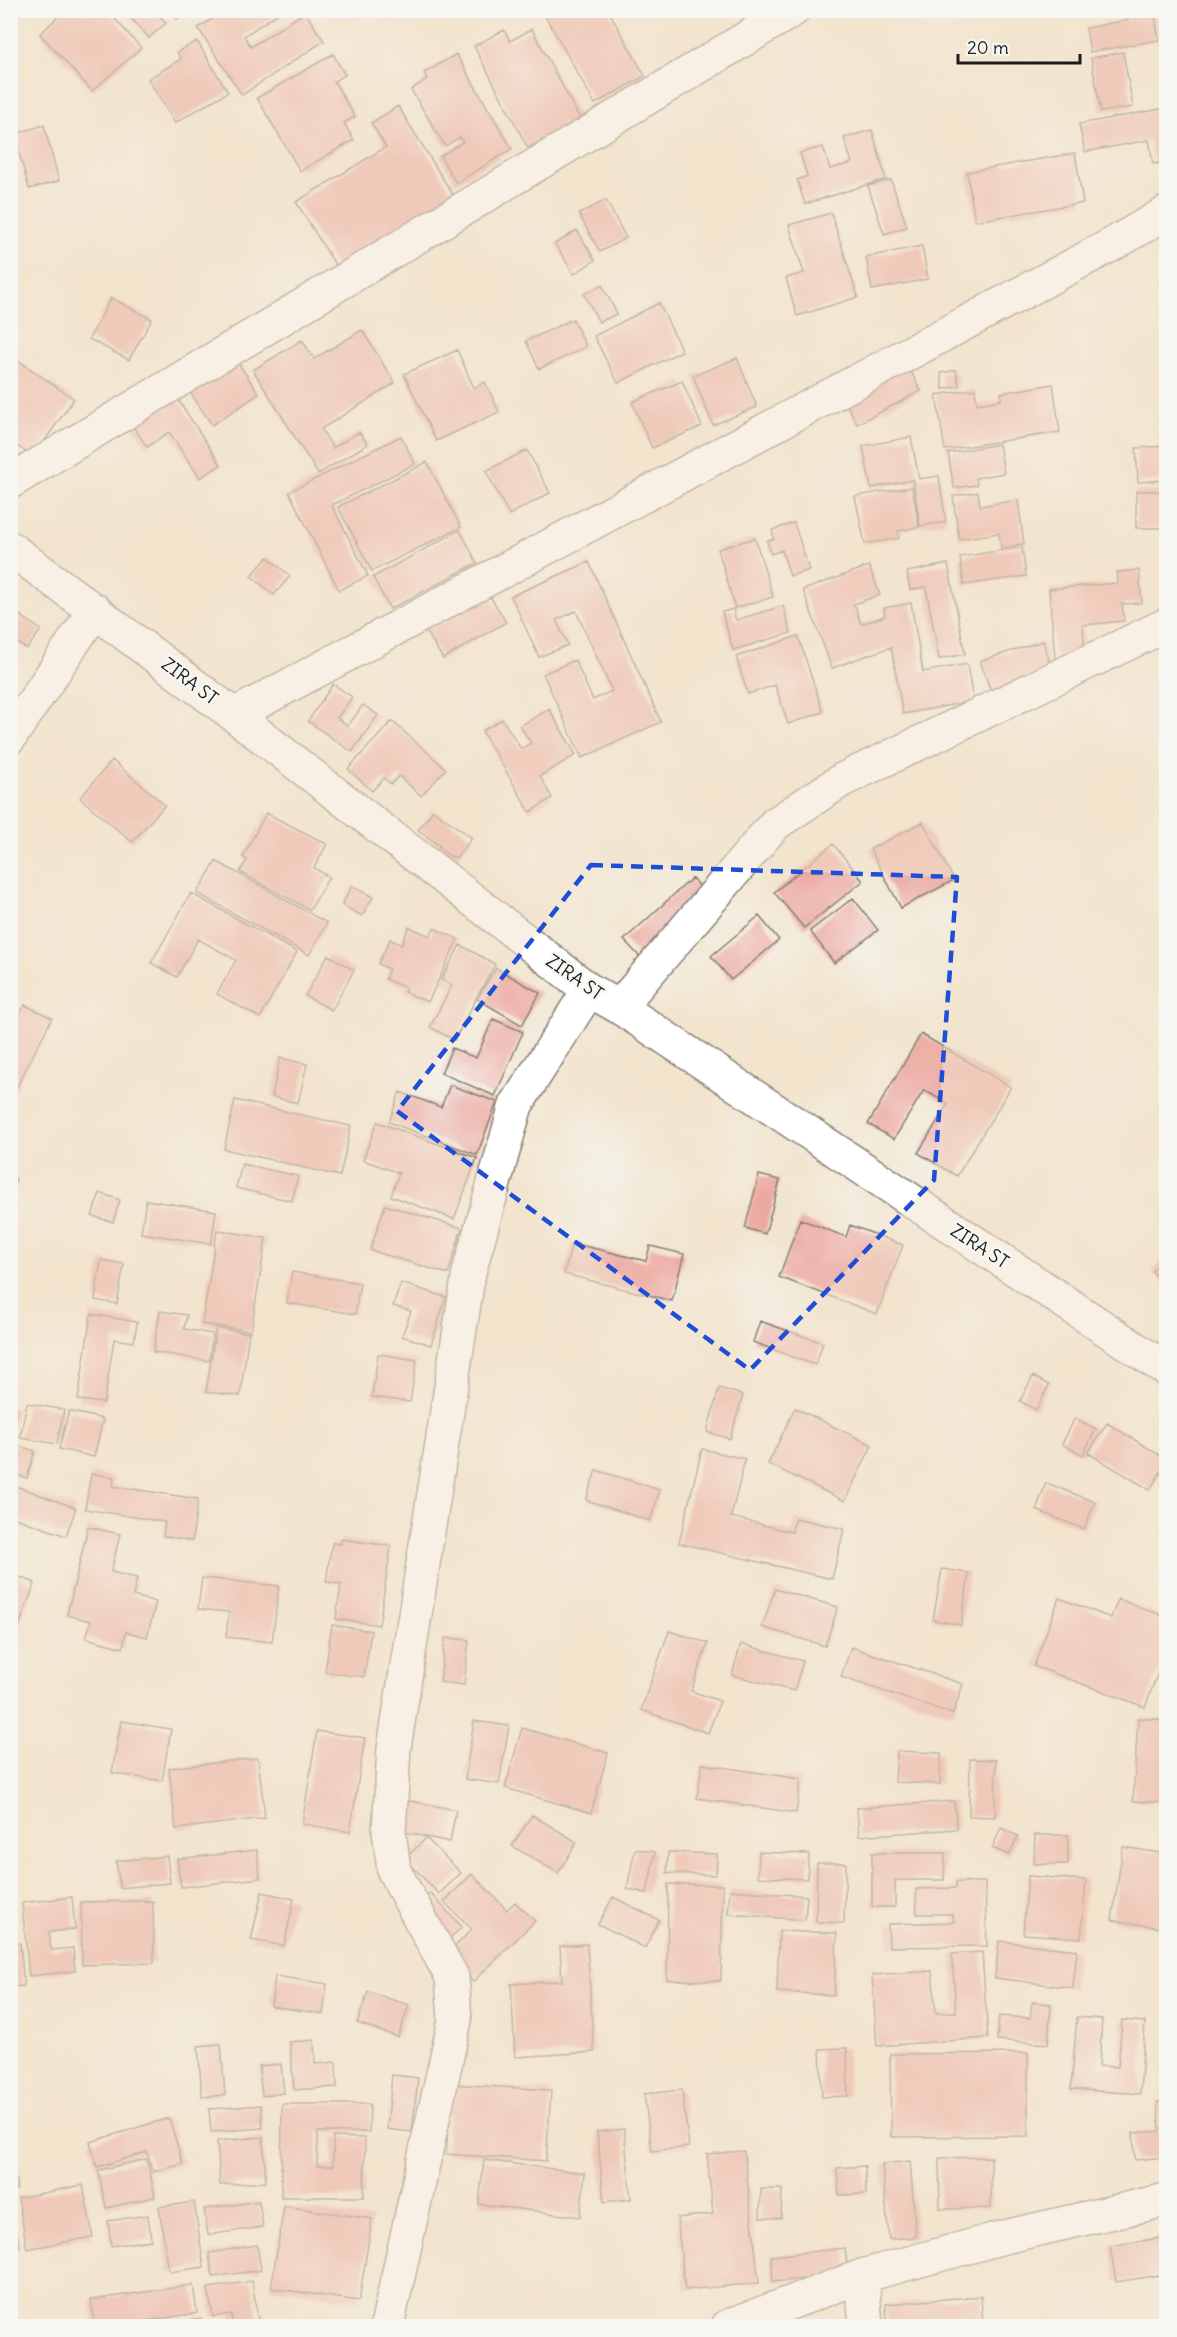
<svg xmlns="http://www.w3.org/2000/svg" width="1177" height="2337" font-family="Delius,sans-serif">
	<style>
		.building { fill: #eca9a0 }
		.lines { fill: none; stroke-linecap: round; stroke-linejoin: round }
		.minor-casing { stroke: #878074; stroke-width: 36 }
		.minor { stroke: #fff; stroke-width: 33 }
		.marked { fill: none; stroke: #1d4ed8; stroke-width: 4.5; stroke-dasharray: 12 8; stroke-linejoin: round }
		.labels { text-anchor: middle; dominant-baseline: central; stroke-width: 5; stroke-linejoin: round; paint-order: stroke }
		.street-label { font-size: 18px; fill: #1c1c1c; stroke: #f6f6f2 }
	</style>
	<rect width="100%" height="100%" fill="#f6f6f2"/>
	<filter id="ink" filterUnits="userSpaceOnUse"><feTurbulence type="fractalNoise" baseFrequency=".0167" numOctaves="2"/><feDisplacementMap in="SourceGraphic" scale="12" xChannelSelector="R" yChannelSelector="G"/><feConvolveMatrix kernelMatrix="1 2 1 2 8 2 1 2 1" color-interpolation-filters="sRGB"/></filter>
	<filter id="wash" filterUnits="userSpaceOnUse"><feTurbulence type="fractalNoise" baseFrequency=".008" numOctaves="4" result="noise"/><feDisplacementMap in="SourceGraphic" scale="24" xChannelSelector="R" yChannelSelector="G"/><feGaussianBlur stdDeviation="1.35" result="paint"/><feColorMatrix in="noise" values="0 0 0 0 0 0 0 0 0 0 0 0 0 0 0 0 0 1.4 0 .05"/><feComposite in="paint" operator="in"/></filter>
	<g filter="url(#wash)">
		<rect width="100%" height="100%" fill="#f2e4cd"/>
		<g id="blocks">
			<path class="building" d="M65,10H107L141,48L92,91L40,34Z
				M124,10H155L166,23L149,38Z
				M170,10H187L177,19Z
				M226,10H283L244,36L251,47L305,12L324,41L242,95L198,28Z
				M545,10H608L645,76L595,104L543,12Z
				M1127,10H1154L1159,40L1090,52L1086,28L1128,20Z
				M532,29L581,121L528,148L474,46L504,30L510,41Z
				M197,41L228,92L175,123L148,79L181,59L177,52Z
				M1123,52L1133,107L1101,112L1091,58Z
				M333,54L345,75L334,81L355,117L344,123L354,140L300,171L257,98Z
				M456,54L512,149L456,183L440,156L463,142L460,137L445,146L411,90L427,79L424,73Z
				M398,106L458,203L341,274L296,202L386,147L371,123Z
				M1166,108V162L1153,164L1149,140L1085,152L1079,124Z
				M44,125L59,181L29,189L14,134Z
				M872,130L886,179L805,204L797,180L807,176L800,153L823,147L830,169L852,163L844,138Z
				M1075,153L1083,203L975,221L967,172Z
				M891,180L907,227L884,234L868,186Z
				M606,200L626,238L600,252L579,214Z
				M831,213L858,297L797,316L786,278L804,273L789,225Z
				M577,230L595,260L574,274L555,244Z
				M922,246L928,279L872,290L866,257Z
				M602,285L617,314L599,322L584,294Z
				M111,298L152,319L129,360L89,339Z
				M659,303L682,351L618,383L594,336Z
				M573,319L586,347L539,369L526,341Z
				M362,330L395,383L321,429L333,448L359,432L368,444L318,474L253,370L302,340L314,359Z
				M457,350L474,388L485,382L499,412L436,441L404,374Z
				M10,355L74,399L33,457L10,441Z
				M233,355L259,394L212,425L186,386Z
				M737,358L757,407L713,425L693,376Z
				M907,364L921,391L857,424L843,397Z
				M956,370L959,386L943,389L941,373Z
				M682,381L702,426L652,448L632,402Z
				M1053,384L1060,432L945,450L936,395L975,389L977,404L1001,400V393Z
				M173,392L221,465L200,478L169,432L147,447L129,421Z
				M401,436L415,464L332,505L368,576L339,590L289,492Z
				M911,437L919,479L939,476L946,522L920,526L913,480L871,488L863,446Z
				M999,444L1004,473L976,478L977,485L954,488L948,453Z
				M1166,446V480L1138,482L1136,448Z
				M527,450L550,493L509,515L486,471Z
				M427,462L461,527L372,571L338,507Z
				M912,487L919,527L898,531L899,538L865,544L855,496Z
				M1136,491H1166V528H1136Z
				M978,492L980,506L1018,500L1024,544L1001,548L999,533L959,539L953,496Z
				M794,523L809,570L790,576L782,550L771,554L767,541L774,539L772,530Z
				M460,530L477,563L390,609L373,577Z
				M755,538L773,597L735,608L718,549Z
				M1022,547L1026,576L964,585L960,557Z
				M268,557L290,576L274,595L251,576Z
				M589,562L661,722L582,758L543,674L575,660L593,700L612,691L576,611L556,620L568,645L539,657L511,596Z
				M948,564L965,654L939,659L926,587L910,590L907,572Z
				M869,566L880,595L854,604L861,624L885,616L884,608L911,603L923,672L967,664L973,701L903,714L891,647L832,668L803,590Z
				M1139,570L1142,603L1122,604L1124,621L1083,625L1085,656L1055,658L1049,589L1118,583L1117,572Z
				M485,588L506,622L443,659L423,626Z
				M783,606L791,633L733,650L722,612L733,609L736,620Z
				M10,608L41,630L27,649L10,638Z
				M798,636L823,712L788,724L775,685L748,694L736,657Z
				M1043,641L1054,676L993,697L980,661Z
				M333,684L352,697L337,718L348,726L363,705L378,715L352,752L308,721Z
				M549,709L576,755L540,776L552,798L530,812L482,731L502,719L521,749L531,743L520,726Z
				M392,721L446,769L421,796L399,776L391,784L384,778L372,791L348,769Z
				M112,760L165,805L132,842L80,798Z
				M433,810L472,838L456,858L452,856L451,857L438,848L440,846L418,830Z
				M266,813L327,844L314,868L329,877L310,910L240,872L247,860L243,857Z
				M923,822L954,880L901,908L870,849Z
				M833,844L863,881L804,928L774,892Z
				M216,861L327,923L309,955L197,893Z
				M692,878L709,896L640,957L624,940Z
				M352,886L373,897L362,916L342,905Z
				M191,893L297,952L260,1018L217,994L236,960L198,939L177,977L151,963Z
				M853,898L878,930L834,963L810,931Z
				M759,916L779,940L731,980L711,956Z
				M409,927L430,936L434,928L458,939L428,1002L404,992L406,988L385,979L389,969L378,964L390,939L401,945Z
				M460,945L495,964L454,1040L430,1027L452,985L441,980Z
				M328,955L354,970L332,1010L305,996Z
				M496,968L540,993L522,1025L477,999Z
				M25,1005L52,1018L10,1100V1033Z
				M493,1019L523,1032L495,1096L441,1073L452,1048L476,1058Z
				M921,1034L1011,1087L957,1176L918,1153L948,1104L924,1090L894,1139L868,1124Z
				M280,1058L307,1064L298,1103L272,1097Z
				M450,1085L497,1102L477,1155L389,1122L400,1092L441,1107Z
				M235,1100L351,1126L340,1176L224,1149Z
				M377,1122L477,1158L454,1219L391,1196L399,1173L363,1160Z
				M242,1164L298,1176L292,1201L236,1188Z
				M759,1175L780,1180L765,1234L745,1228Z
				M10,1177L16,1179L11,1197H10Z
				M100,1193L120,1200L113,1222L92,1216Z
				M146,1200L216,1211L211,1244L141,1233Z
				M385,1205L462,1228L448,1274L370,1250Z
				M800,1219L846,1237L850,1225L903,1245L877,1314L779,1277Z
				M217,1230L266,1238L251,1331L202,1324Z
				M572,1243L646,1261L650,1246L684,1254L672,1301L564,1274Z
				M1166,1257V1287L1152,1271Z
				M101,1260L124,1264L117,1304L95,1300Z
				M292,1272L360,1283L355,1314L287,1303Z
				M401,1283L446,1297L431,1345L402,1336L411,1311L393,1306Z
				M160,1311L187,1315L184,1329L213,1334L209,1361L153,1352Z
				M91,1314L137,1322L134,1342L114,1339L104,1403L78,1400Z
				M760,1321L823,1343L815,1365L753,1342Z
				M216,1328L249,1333L240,1396L206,1392Z
				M378,1354L417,1360L410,1402L372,1397Z
				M1033,1376L1049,1385L1036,1410L1020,1401Z
				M719,1388L743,1395L730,1439L707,1432Z
				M27,1403L64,1410L57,1444L20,1438Z
				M10,1407L17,1409L11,1430H10Z
				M795,1408L872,1445L845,1501L768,1464Z
				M69,1411L103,1419L94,1457L59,1449Z
				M1075,1418L1096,1429L1083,1455L1062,1444Z
				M1107,1423L1166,1459V1463L1150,1490L1088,1453Z
				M10,1443L35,1451L27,1478L10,1473Z
				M702,1449L745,1459L731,1517L792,1532L795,1518L844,1529L832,1579L679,1543Z
				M596,1470L660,1490L650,1521L586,1500Z
				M91,1474L114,1477L113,1486L198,1499L192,1541L163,1536L165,1522L85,1509Z
				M1046,1483L1095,1502L1084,1529L1036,1510Z
				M10,1484L76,1508L66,1536L10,1516Z
				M88,1527L120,1534L111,1572L137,1578L133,1596L156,1602L147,1637L126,1632L123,1648L86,1638L91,1621L67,1615Z
				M341,1539L391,1546L379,1625L336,1619L341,1584L326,1582L332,1543L341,1544Z
				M942,1569L969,1573L961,1625L933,1620Z
				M17,1576L35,1583L13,1642L10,1641V1593Z
				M202,1578L279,1586L272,1642L226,1637L229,1612L198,1609Z
				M775,1589L838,1607L825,1646L762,1627Z
				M1059,1598L1111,1618L1118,1599L1166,1617V1651L1145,1707L1034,1666Z
				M332,1625L371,1631L364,1677L325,1672Z
				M669,1631L708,1643L691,1691L720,1701L708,1733L641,1710Z
				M445,1638L469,1640L464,1685L440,1682Z
				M741,1644L803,1661L794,1691L732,1675Z
				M851,1647L963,1684L953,1714L841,1677Z
				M1138,1718L1166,1720V1803L1133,1801Z
				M121,1721L171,1729L162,1781L112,1773Z
				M474,1721L509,1726L499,1784L465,1779Z
				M522,1728L608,1753L591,1813L505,1788Z
				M317,1731L365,1738L350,1832L302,1824Z
				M897,1751L941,1753L940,1784L895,1782Z
				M258,1758L265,1818L176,1829L169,1768Z
				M970,1759L996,1760L995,1817L969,1816Z
				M702,1764L801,1779L796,1813L697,1798Z
				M405,1800L456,1810L450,1842L399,1831Z
				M954,1801L957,1829L859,1836L857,1808Z
				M532,1815L577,1842L558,1873L512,1846Z
				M1001,1828L1018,1836L1009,1855L992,1848Z
				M1035,1835H1068V1864H1034Z
				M426,1838L461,1873L439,1894L405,1859Z
				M1123,1847L1166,1854V1929L1112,1920Z
				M635,1849L655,1852L647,1893L627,1889Z
				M257,1850L260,1878L181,1887L177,1859Z
				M668,1852L717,1854L716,1875L667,1873Z
				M759,1852L809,1854L807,1879L758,1877Z
				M872,1853H945L944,1880H895V1907H872Z
				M167,1856L170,1883L120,1888L116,1861Z
				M817,1863H846L844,1923L816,1922Z
				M472,1874L507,1910L515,1902L535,1921L473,1982L446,1956L472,1929L444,1902Z
				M1028,1876L1086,1880L1081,1938L1023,1934Z
				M956,1882H985L987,1946L889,1947L888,1924L954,1922L953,1914H917L916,1889L956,1888Z
				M668,1884L723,1885L721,1981L667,1980Z
				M730,1890L807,1896L805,1920L728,1914Z
				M262,1892L294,1899L284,1946L251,1940Z
				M430,1893L462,1927L447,1941L415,1908Z
				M72,1897L75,1929L49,1932L51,1950L73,1948L75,1971L29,1976L22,1903Z
				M613,1897L659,1920L645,1948L598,1924Z
				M153,1901L154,1963L82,1965L81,1902Z
				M779,1931L837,1933L834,1995L777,1992Z
				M999,1941L1077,1950L1073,1988L995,1978Z
				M20,1943L24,1986L10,1987V1944Z
				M587,1944L594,2052L515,2057L511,1984L562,1981L560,1946Z
				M982,1952L988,2038L877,2046L872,1975L932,1971L936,2013L956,2012L952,1954Z
				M275,1976L327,1984L323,2014L271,2006Z
				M368,1992L409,2005L398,2037L357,2023Z
				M1032,2002L1051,2004L1048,2044L997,2040L999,2016L1030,2018Z
				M1077,2017L1102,2019L1099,2066L1118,2067L1122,2020L1145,2022L1140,2094L1071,2089Z
				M314,2040L315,2064L336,2062L337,2087L294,2090L290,2042Z
				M221,2044L225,2095L202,2097L198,2046Z
				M847,2048L848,2096L822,2097L820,2049Z
				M1028,2053V2136L891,2137L890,2054Z
				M281,2064L284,2093L262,2096L259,2066Z
				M392,2075L418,2078L412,2132L387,2129Z
				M451,2084L551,2090L546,2161L446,2154Z
				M682,2090L689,2147L652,2151L644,2094Z
				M1166,2101V2157L1135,2160L1133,2133L1160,2131L1157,2102Z
				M282,2104H370L369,2132H318L317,2166H333V2137L365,2138L364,2197H281Z
				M261,2105L263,2128L211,2132L209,2109Z
				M169,2118L183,2164L153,2172L147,2152L97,2167L90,2142Z
				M624,2129L631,2199L604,2202L597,2132Z
				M263,2137L266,2182L220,2185L217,2141Z
				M744,2151L759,2283L685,2290L677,2218L713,2214L707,2154Z
				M991,2157V2208L940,2209L939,2158Z
				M147,2159L155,2197L106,2208L98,2170Z
				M484,2160L585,2173L580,2217L479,2204Z
				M910,2161L916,2237L889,2239L882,2164Z
				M10,2162H13L17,2189L10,2190Z
				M865,2166L866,2194L839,2195L837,2168Z
				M83,2185L93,2237L27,2249L18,2198Z
				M761,2189H782L781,2218H760Z
				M259,2201L263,2227L208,2235L204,2209Z
				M194,2202L204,2267L169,2272L159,2207Z
				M10,2205L20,2248L12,2249L16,2270L10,2271Z
				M284,2206L372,2219L359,2301L271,2288Z
				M148,2215L151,2240L111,2246L108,2221Z
				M1166,2237V2274L1116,2282L1110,2246Z
				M257,2245L261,2270L213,2277L209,2253Z
				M845,2248L848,2275L773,2282L771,2256Z
				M252,2281L259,2326H233L231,2314L213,2317L208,2288Z
				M193,2285L197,2313L120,2325L121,2326H95L91,2300Z
				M981,2296L983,2326H887L886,2304Z
				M201,2318L203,2326H166V2324Z"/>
		</g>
	</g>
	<g filter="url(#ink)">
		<use href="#blocks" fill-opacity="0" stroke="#878074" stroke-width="1.5"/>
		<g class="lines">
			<defs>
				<path id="minor" d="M10,482L793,10
					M10,548L234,715L589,990L619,1007L1166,1369
					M234,715L1113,244L1166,213
					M10,737L95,610
					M619,1007L775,824L842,780L1166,625
					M862,2276L866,2326
					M387,2326L455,2020L452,1977L394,1871L389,1831L394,1748L469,1272L516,1105L589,990
					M728,2326L862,2276L1004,2237L1166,2200"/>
			</defs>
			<use href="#minor" class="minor-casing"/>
			<use href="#minor" class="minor"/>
		</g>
	</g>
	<path d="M0 0H1177V2337H0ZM591,865L957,877L934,1180L750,1370L397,1111Z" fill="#f2e4cd" fill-opacity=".55" fill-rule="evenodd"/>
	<path class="marked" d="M591,865L957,877L934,1180L750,1370L397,1111Z"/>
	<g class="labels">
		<g class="street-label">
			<text transform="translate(190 681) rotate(37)">ZIRA ST</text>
			<text transform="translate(575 977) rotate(35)">ZIRA ST</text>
			<text transform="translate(980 1246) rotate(33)">ZIRA ST</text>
		</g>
	</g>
	<rect width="1177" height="2337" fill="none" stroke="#f6f6f2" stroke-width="36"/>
	<path d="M958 54v9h122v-9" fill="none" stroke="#1c1c1c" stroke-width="3"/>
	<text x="967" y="54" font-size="18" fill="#1c1c1c" stroke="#f6f6f2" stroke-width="4.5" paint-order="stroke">20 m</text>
</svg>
